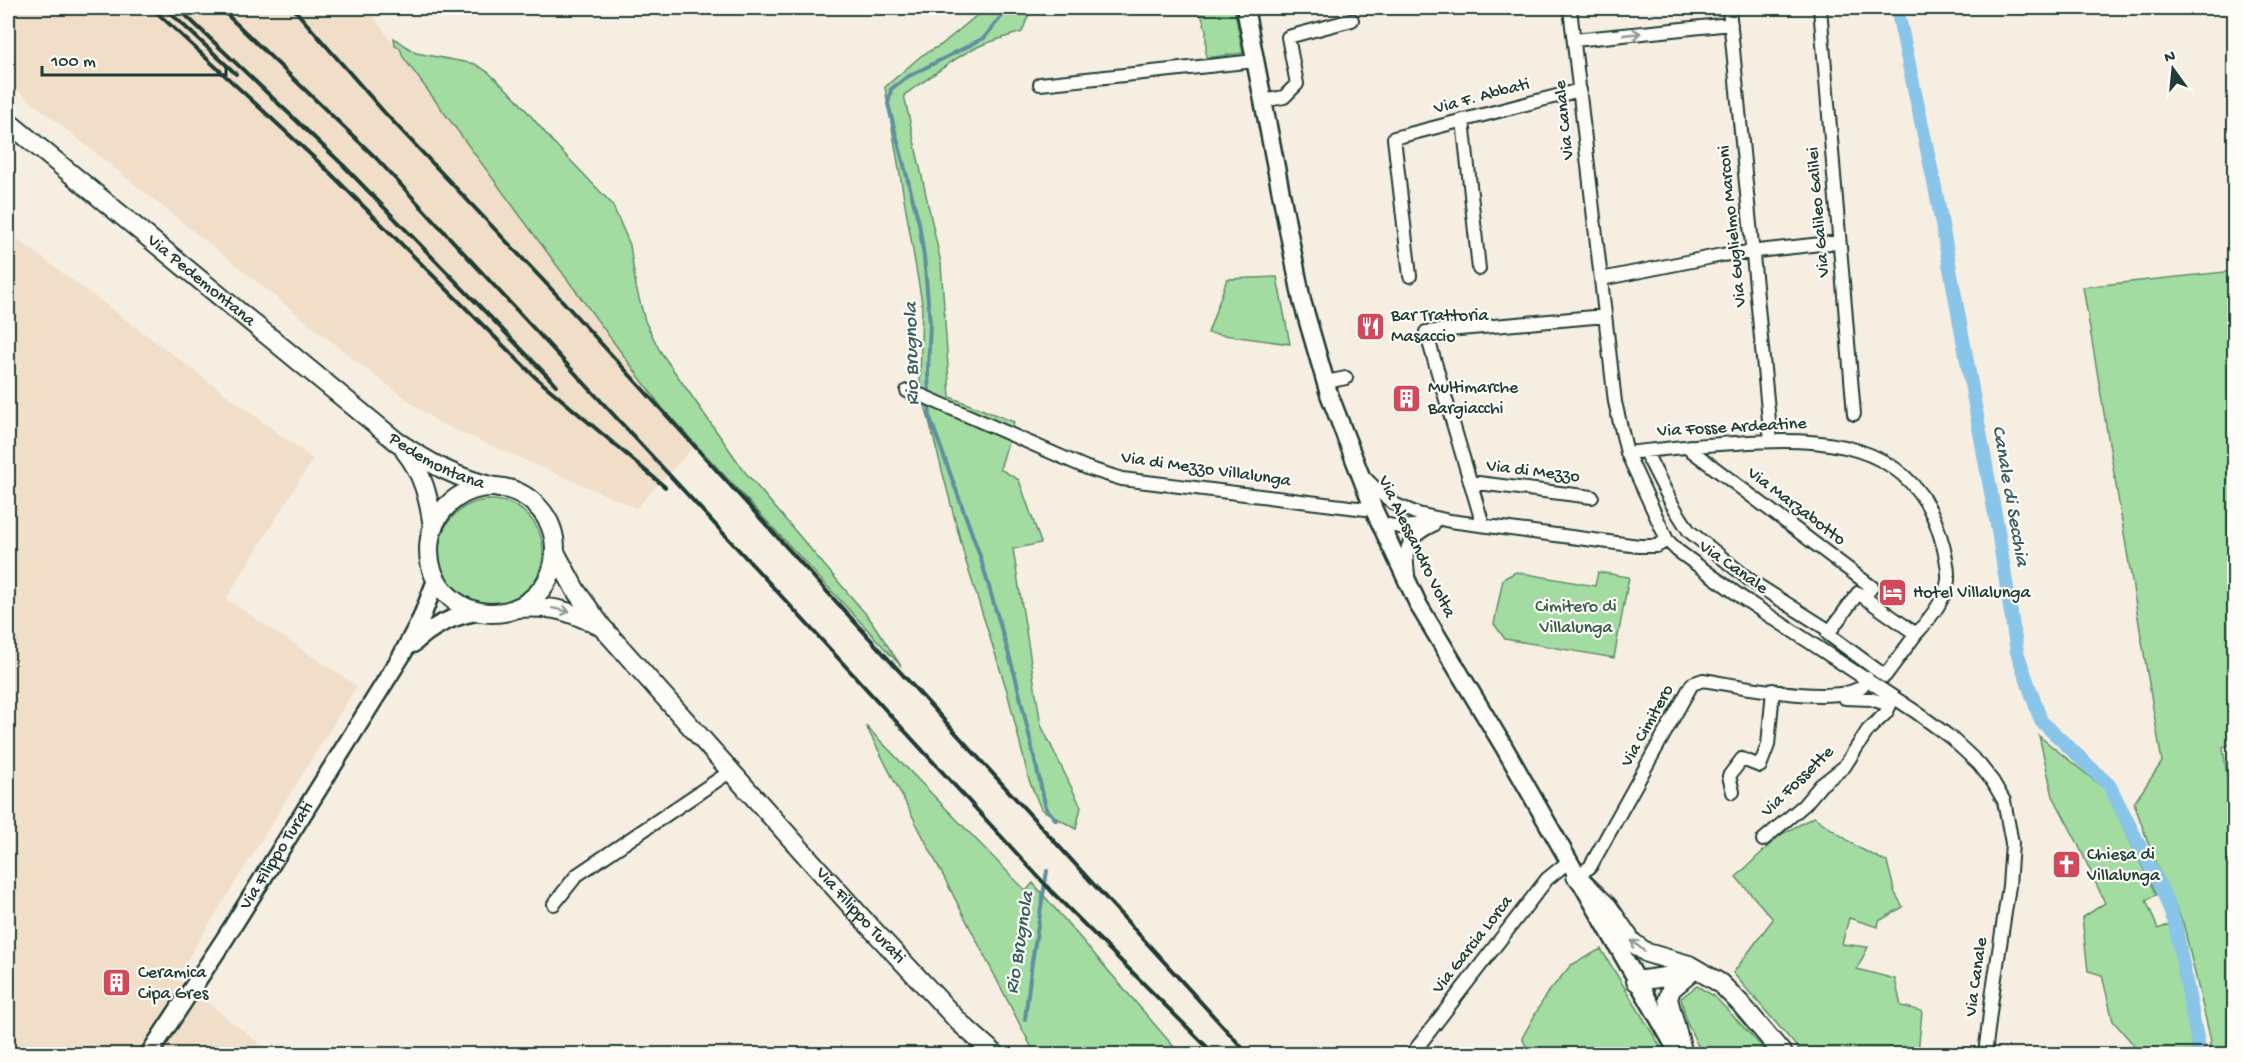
<svg xmlns="http://www.w3.org/2000/svg" width="2242" height="1062" font-family="'Gochi Hand',sans-serif">
	<style>
		.built { fill: #f0dec9 }
		.green { fill: #a2dca1; stroke: #608c6a; stroke-width: 1.5 }
		.lines { fill: none; stroke-linecap: round; stroke-linejoin: round }
		.stream { stroke: #5f8fa0; stroke-width: 4 }
		.canal { stroke: #89c5e8; stroke-width: 14 }
		.minor-casing { stroke: #1f3d34; stroke-width: 16 }
		.secondary-casing { stroke: #1f3d34; stroke-width: 21 }
		.primary-casing { stroke: #1f3d34; stroke-width: 22 }
		.minor { stroke: #fdfcf7; stroke-width: 12 }
		.secondary { stroke: #fdfcf7; stroke-width: 16 }
		.primary { stroke: #fdfcf7; stroke-width: 18 }
		.rail { stroke: #1f3d34; stroke-width: 4 }
		.oneway { stroke: #8e9c96 }
		.labels { text-anchor: middle; dominant-baseline: central; stroke-width: 4.5; stroke-linejoin: round; paint-order: stroke }
		.street-label { font-size: 18px; fill: #1f3d34; stroke: #fdfcf7 }
		.poi-label { font-size: 18px; fill: #1f3d34; stroke: #fdfcf7; text-anchor: start }
		.park-label { font-size: 18px; fill: #395d4a; stroke: #fdfcf7 }
		.water-label { font-size: 20px; font-style: italic; fill: #3a5f61; stroke: #fdfcf7 }
	</style>
	<rect width="100%" height="100%" fill="#f7eee2"/>
	<filter id="ink" filterUnits="userSpaceOnUse"><feTurbulence type="fractalNoise" baseFrequency=".0167" numOctaves="2"/><feDisplacementMap in="SourceGraphic" scale="12" xChannelSelector="R" yChannelSelector="G"/><feConvolveMatrix kernelMatrix="1 2 1 2 8 2 1 2 1" color-interpolation-filters="sRGB"/></filter>
	<g filter="url(#ink)">
		<path class="built" d="M8,8H367L395,46L400,48L403,57L692,449L636,508L439,423L362,366L8,83Z
			M8,232L313,459L226,599L357,686L176,978L273,1054H8Z"/>
		<path class="green" d="M979,8H1037L1031,9L1022,32C1009,36 995,40 982,45C953,57 930,79 904,95L941,263L950,397L1014,422L1000,469L1019,480L1041,543L1013,549L1041,725L1081,807L1076,829L1041,809L1029,780L1007,691L966,562L920,386L922,303L885,87L922,55L941,45L982,11Z
			M1199,8H1234L1243,53L1206,58V30Z
			M394,38L416,53L475,64L488,72L515,97L552,141L612,204L630,245L636,287L645,321L660,351L745,472L870,619L901,666L663,409L403,57L400,48L395,46Z
			M2234,271V743L2223,747L2234,831V1054H2207L2211,1041L2183,923L2154,859L2134,803L2162,762L2083,287Z
			M1277,277L1290,344L1208,333L1227,279Z
			M439 552a52 52 0 1 1 104 0a52 52 0 1 1-104 0Z
			M1516,572L1595,586L1598,572L1629,577L1614,658L1505,639L1494,624L1503,579Z
			M866,726L1026,891L1033,883L1180,1054H1039L1032,1048Z
			M2039,736L2105,789L2156,895L2146,900L2158,929L2170,924L2195,1050L2193,1054H2135L2133,1044L2113,1021L2102,975L2088,971L2082,918L2105,903L2076,840L2053,796Z
			M1814,817L1859,848L1887,862L1895,893L1903,907L1879,921L1878,927L1849,918L1842,944L1868,947L1857,969L1895,979L1901,1006L1922,1011L1918,1054H1803L1733,973L1773,919L1736,877L1780,835Z
			M1601,949L1665,1054H1530L1522,1038L1546,995L1571,965Z
			M1697,986L1714,996L1769,1054H1702L1687,1023L1681,998Z"/>
		<g class="lines">
			<path class="stream" d="M1008,8L984,38L907,77L891,89L888,104L919,223L924,257L930,323L928,371L930,418L979,553L1016,679L1046,808L1056,820
				M1025,1019L1032,962L1047,871"/>
			<path class="canal" d="M1897,8L1936,192L1998,531L2017,652L2041,721L2109,785L2164,894L2175,923L2199,1049L2197,1054"/>
			<defs>
				<path id="minor" d="M1570,8L1615,402L1627,453L1667,540L1678,551L1744,599L1916,712L1950,737L1979,764L1993,782L2004,801L2012,843L2009,886L1992,997L1985,1054
					M1729,8L1771,441
					M1820,8L1854,414
					M1574,40L1731,24
					M1040,84L1255,61
					M1263,101L1284,97L1297,84L1288,37L1352,20
					M1463,120L1479,269
					M1410,276L1394,138L1580,90
					M1601,279L1722,255L1839,242
					M1326,382L1346,378
					M907,391L923,396L1087,468L1122,479L1374,510
					M1690,446L1692,451L1872,587L1864,597
					M1645,451L1672,504L1689,531L1751,581L1830,631
					M1627,453C1663,449 1699,445 1736,443C1820,437 1911,439 1940,535C1944,548 1949,566 1948,580C1946,599 1928,621 1916,634
					M1364,477L1379,492L1396,505L1418,514L1450,521L1639,546H1657L1667,540
					M1470,482L1592,497
					M1380,523L1399,527L1428,525
					M1483,525L1426,332L1605,316
					M1408,574C1404,546 1407,538 1433,525
					M1858,593L1916,634L1885,676L1828,634Z
					M1733,792L1729,776L1742,759L1760,766L1768,745L1773,690
					M1763,840L1804,805L1821,785L1844,767L1868,730L1886,713L1890,705L1871,699L1845,698L1841,694
					M1576,876L1590,867L1692,684L1703,680C1735,685 1838,707 1862,686C1864,684 1865,680 1867,678
					M554,904L577,875L731,771
					M1412,1054L1547,879L1568,862"/>
				<g id="secondary">
					<path d="M1245,8L1302,301L1329,394L1374,510L1419,606L1504,747L1679,1054"/>
					<path d="M413,644C432,626 451,617 476,612"/>
					<path id="s1" d="M149,1054L226,937L402,655L421,619L436,580"/>
				</g>
				<g id="primary">
					<path id="s2" d="M8,122L396,441C431,464 457,479 499,488"/>
					<path d="M405,451C423,473 429,499 433,527"/>
					<circle cx="492" cy="550" r="63"/>
					<path id="s3" d="M555,552L576,591L602,627L861,917L960,1023L995,1054"/>
					<path d="M517,608C554,606 568,610 600,626"/>
					<path d="M1576,876L1608,907L1632,942L1647,953L1689,965L1720,983L1740,1003L1783,1054"/>
					<path d="M1636,981L1687,974"/>
					<path d="M1683,1054L1668,999L1671,989L1689,974"/>
				</g>
			</defs>
			<use href="#minor" class="minor-casing"/>
			<use href="#secondary" class="secondary-casing"/>
			<use href="#primary" class="primary-casing"/>
			<use href="#minor" class="minor"/>
			<use href="#secondary" class="secondary"/>
			<use href="#primary" class="primary"/>
			<path class="rail" d="M152,8L324,167L535,377L665,487
				M165,8L236,74
				M178,8L342,164L556,385
				M220,8L376,158L785,600L1053,893L1214,1054
				M293,8L384,112L557,295L1248,1054"/>
		</g>
		<defs><path id="oneway-shaft" d="M-6 0H5M1.5-3L5.5 0L1.5 3" fill="none" stroke-width="1.6" stroke-linecap="round" stroke-linejoin="round" transform="scale(1.5)"/></defs>
		<g class="oneway">
			<use href="#oneway-shaft" transform="translate(1632 34) rotate(-6)"/>
			<use href="#oneway-shaft" transform="translate(561 610) rotate(12)"/>
			<use href="#oneway-shaft" transform="translate(1638 946) rotate(-140)"/>
		</g>
	</g>
	<defs>
		<symbol id="restaurant-square" viewBox="-11 -11 22 22"><rect x="-9" y="-9" width="18" height="18" rx="4" fill="#d1495b" stroke="#fdfcf7"/><path d="M-5-6h1v4h1v-4h1v4h1v-4h1v5L-1.5 .5V6h-2V.5L-5-1ZM5-6V6H3V1.5H1.5Q1.5-4 5-6Z" fill="#fff"/></symbol>
		<symbol id="building-square" viewBox="-11 -11 22 22"><rect x="-9" y="-9" width="18" height="18" rx="4" fill="#d1495b" stroke="#fdfcf7"/><path d="M-4-6H4V6H1V3H-1V6H-4ZM-2.5-4.3h1.7v1.8h-1.7ZM.8-4.3h1.7v1.8H.8ZM-2.5-1h1.7V.8h-1.7ZM.8-1h1.7V.8H.8Z" fill="#fff"/></symbol>
		<symbol id="hotel-square" viewBox="-11 -11 22 22"><rect x="-9" y="-9" width="18" height="18" rx="4" fill="#d1495b" stroke="#fdfcf7"/><path d="M-6-4.5h1.5V1H6V5H4.5V3h-9V5H-6ZM-4 0a1.8 1.8 0 1 1 3.6 0ZM.5 0V-2.5h3Q6-2.5 6 0Z" fill="#fff"/></symbol>
		<symbol id="church-square" viewBox="-11 -11 22 22"><rect x="-9" y="-9" width="18" height="18" rx="4" fill="#d1495b" stroke="#fdfcf7"/><path d="M-1.2-6h2.4v3.5h3.3v2.4h-3.3V6h-2.4V-.1h-3.3v-2.4h3.3Z" fill="#fff"/></symbol>
	</defs>
	<g fill-rule="evenodd">
		<use href="#restaurant-square" x="1354" y="310" width="33" height="33"/>
		<use href="#building-square" x="1390" y="382" width="33" height="33"/>
		<use href="#hotel-square" x="1876" y="576" width="33" height="33"/>
		<use href="#church-square" x="2050" y="848" width="33" height="33"/>
		<use href="#building-square" x="100" y="966" width="33" height="33"/>
	</g>
	<g class="labels">
		<g class="street-label">
			<text transform="translate(1482 97) rotate(-15)">Via F. Abbati</text>
			<text transform="translate(1565 120) rotate(-96)">Via Canale</text>
			<text transform="translate(1819 212) rotate(-95)">Via Galileo Galilei</text>
			<text transform="translate(1733 226) rotate(-96)">Via Guglielmo Marconi</text>
			<text stroke="none"><textPath href="#s2" startOffset="250">Via Pedemontana</textPath></text>
			<text transform="translate(1732 428) rotate(-3)">Via Fosse Ardeatine</text>
			<text stroke="none"><textPath href="#s2" startOffset="548">Pedemontana</textPath></text>
			<text transform="translate(1206 470) rotate(8)">Via di Mezzo Villalunga</text>
			<text transform="translate(1533 472) rotate(7)">Via di Mezzo</text>
			<text transform="translate(1796 507) rotate(37)">Via Marzabotto</text>
			<text transform="translate(1416 547) rotate(64)">Via Alessandro Volta</text>
			<text transform="translate(1733 568) rotate(35)">Via Canale</text>
			<text transform="translate(1648 726) rotate(-61)">Via Cimitero</text>
			<text transform="translate(1798 782) rotate(-44)">Via Fossette</text>
			<text stroke="none"><textPath href="#s1" startOffset="236">Via Filippo Turati</textPath></text>
			<text stroke="none"><textPath href="#s3" startOffset="476">Via Filippo Turati</textPath></text>
			<text transform="translate(1473 945) rotate(-52)">Via Garcia Lorca</text>
			<text transform="translate(1977 977) rotate(-82)">Via Canale</text>
		</g>
		<g class="poi-label">
			<text x="1391" y="316">Bar Trattoria<tspan x="1391" dy="21">Masaccio</tspan></text>
			<text x="1428" y="388">Multimarche<tspan x="1428" dy="21">Bargiacchi</tspan></text>
			<text x="1913" y="593">Hotel Villalunga</text>
			<text x="2087" y="855">Chiesa di<tspan x="2087" dy="21">Villalunga</tspan></text>
			<text x="138" y="973">Ceramica<tspan x="138" dy="21">Cipa Gres</tspan></text>
		</g>
		<g class="park-label">
			<text x="1576" y="607">Cimitero di<tspan x="1576" dy="21">Villalunga</tspan></text>
		</g>
		<g class="water-label">
			<text transform="translate(913 354) rotate(-91)">Rio Brugnola</text>
			<text transform="translate(2009 496) rotate(80)">Canale di Secchia</text>
			<text transform="translate(1021 943) rotate(-81)">Rio Brugnola</text>
		</g>
	</g>
	<rect width="2242" height="1062" fill="none" stroke="#fdfcf7" stroke-width="30"/>
	<rect x="15" y="15" width="2212" height="1032" fill="none" stroke="#1f3d34" stroke-width="2" filter="url(#ink)"/>
	<g transform="translate(2173 69) rotate(345)" stroke="#fdfcf7" stroke-width="4.5" paint-order="stroke">
	<path d="M0-4.5L10 22L0 15L-10 22Z" fill="#1f3d34"/>
	<text y="-9" font-size="16" font-weight="bold" text-anchor="middle" fill="#1f3d34">N</text>
	</g>
	<path d="M42 66v9h184v-9" fill="none" stroke="#1f3d34" stroke-width="3"/>
	<text x="51" y="66" font-size="18" fill="#1f3d34" stroke="#fdfcf7" stroke-width="4.5" paint-order="stroke">100 m</text>
</svg>
